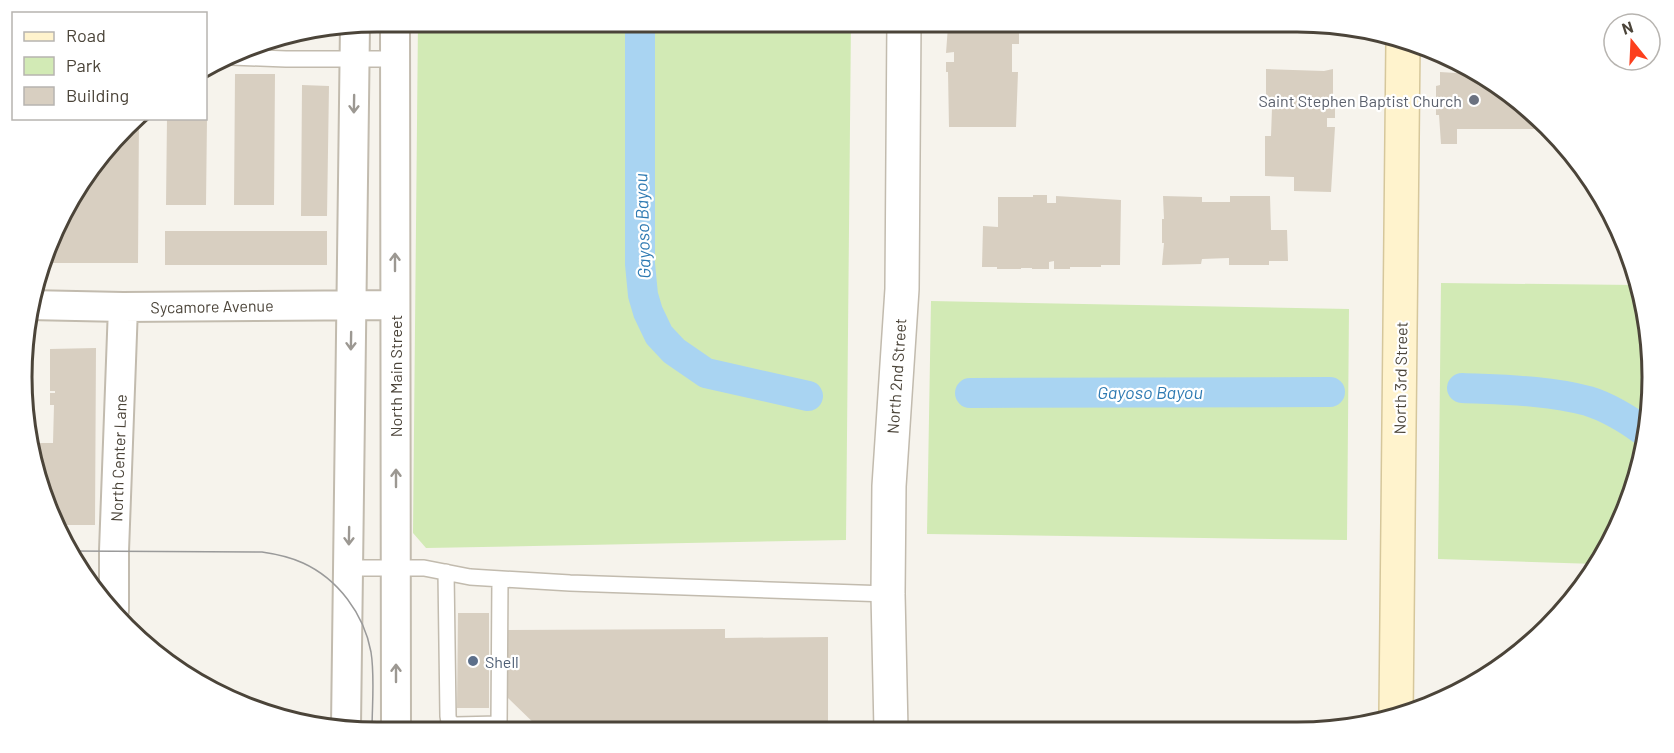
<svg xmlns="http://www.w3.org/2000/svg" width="1674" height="753" font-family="Barlow,sans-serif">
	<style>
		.green { fill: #d2eab5 }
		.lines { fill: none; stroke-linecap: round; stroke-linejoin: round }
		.canal { stroke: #a9d4f2; stroke-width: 30 }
		.building { fill: #d8cfc1 }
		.service-casing { stroke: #c2bbae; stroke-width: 18 }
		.minor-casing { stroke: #c2bbae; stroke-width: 32 }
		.tertiary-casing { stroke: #c2bbae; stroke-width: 36 }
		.secondary-casing { stroke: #d6c79b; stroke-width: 36 }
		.service { stroke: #fff; stroke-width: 15 }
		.minor { stroke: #fff; stroke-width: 28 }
		.tertiary { stroke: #fff; stroke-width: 33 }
		.secondary { stroke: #fff3cd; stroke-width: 33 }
		.tram { stroke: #9a9a9a; stroke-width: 1.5 }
		.oneway { stroke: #9c9892 }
		.worship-dot { fill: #6b7280; stroke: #fff; stroke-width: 2 }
		.service-dot { fill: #5c6f8a; stroke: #fff; stroke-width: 2 }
		.labels { text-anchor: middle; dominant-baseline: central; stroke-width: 4.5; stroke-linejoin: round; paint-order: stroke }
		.worship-label { font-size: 16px; fill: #5b616d; stroke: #fff; text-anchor: end }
		.street-label { font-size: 16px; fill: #4b4439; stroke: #fff }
		.service-label { font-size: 16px; fill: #4e5e75; stroke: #fff; text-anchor: start }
		.water-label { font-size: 18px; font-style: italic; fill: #2e7ab2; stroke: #fff }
		.rim { fill: none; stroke: #4b4439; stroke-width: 3 }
	</style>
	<rect width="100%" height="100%" fill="#f6f3ec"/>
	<path class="green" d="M418,21H851L846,540L426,548L413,533Z
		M1441,283L1635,285L1653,376L1626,512L1596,564L1438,559Z
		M931,301L1349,309L1347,540L927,534Z"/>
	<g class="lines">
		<path class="canal" d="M640,21V264L643,295L648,312L659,335L674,351L706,373L808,396
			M1462,388C1504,390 1547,390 1588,401C1605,406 1628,419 1642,430
			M970,393L1330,392"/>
	</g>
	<path class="building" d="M946,21H1019V44H1012V72H1018L1016,127H949L948,72H946V62H954V52L946,53L948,26H946Z
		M1266,69L1324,71L1333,69V104H1335V118H1327V127H1335L1331,192L1294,191V177L1265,176V136H1271L1272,108H1266Z
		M1440,72L1472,74L1549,125L1556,136H1541V129H1457V144H1441L1439,115H1436V86L1440,85Z
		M235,74H275L274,205H234Z
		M302,85L329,86L327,216H301Z
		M135,118H139L138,263H44L68,199Z
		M167,118H207L206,205H166Z
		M1033,195H1047V203H1056V196L1121,200L1120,265H1101V267H1070V269H1054V261L1049,262V269H1032V268H1021V269H997V267H982L983,226L998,227V197H1033Z
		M1163,196L1202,197V202H1230V196H1270L1271,230H1287L1288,261H1269V265H1229V258L1202,259L1201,264L1162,265L1164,243H1162V219H1164Z
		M165,231H327V265H165Z
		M96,348L95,525H59L24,423V419L34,420V426H37L35,443H53L54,405H50V393H55V391H50V349Z
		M458,613H489V708H457Z
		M725,629V638L828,637V729L542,731L506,696V630Z"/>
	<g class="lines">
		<defs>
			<path id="service" d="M232,57L286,59H395
				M348,568H424L470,577L570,583L888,594
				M446,572L448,716L449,722L455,725L499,724
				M496,731L499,724L500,579"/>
			<path id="minor" d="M395,21L396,732
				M29,305L123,307L395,305
				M114,610V551L123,307
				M346,726L355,25"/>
			<path id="tertiary" d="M891,730L888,594L889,486L902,289L904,21"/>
			<path id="secondary" d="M1396,715L1403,42"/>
		</defs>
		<use href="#service" class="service-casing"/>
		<use href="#minor" class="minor-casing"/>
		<use href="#tertiary" class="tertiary-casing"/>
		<use href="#secondary" class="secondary-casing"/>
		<use href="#service" class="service"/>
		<use href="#minor" class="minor"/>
		<use href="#tertiary" class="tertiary"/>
		<use href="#secondary" class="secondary"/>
		<path class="tram" d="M67,551L262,552C276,554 290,557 303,563C338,579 364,614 371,652C375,677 372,705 372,731"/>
	</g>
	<defs><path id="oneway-shaft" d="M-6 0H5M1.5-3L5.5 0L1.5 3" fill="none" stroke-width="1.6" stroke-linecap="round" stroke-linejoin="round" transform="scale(1.5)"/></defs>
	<g class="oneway">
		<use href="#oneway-shaft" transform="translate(354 104) rotate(91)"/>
		<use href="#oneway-shaft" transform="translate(395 262) rotate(-90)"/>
		<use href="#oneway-shaft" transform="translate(351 341) rotate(91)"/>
		<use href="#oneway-shaft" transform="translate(396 478) rotate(-90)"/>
		<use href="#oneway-shaft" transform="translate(349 536) rotate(91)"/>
		<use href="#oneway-shaft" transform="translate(396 673) rotate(-90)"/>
	</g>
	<circle class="worship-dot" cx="1474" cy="100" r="6"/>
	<circle class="service-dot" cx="473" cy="661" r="6"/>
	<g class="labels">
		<g class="worship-label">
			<text x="1462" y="100">Saint Stephen Baptist Church</text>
		</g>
		<g class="street-label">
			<text transform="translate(212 306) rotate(-1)">Sycamore Avenue</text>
			<text transform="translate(395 376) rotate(-90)">North Main Street</text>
			<text transform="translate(896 376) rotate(-86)">North 2nd Street</text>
			<text transform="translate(1400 378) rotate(-89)">North 3rd Street</text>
			<text transform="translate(118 458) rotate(-88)">North Center Lane</text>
		</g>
		<g class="service-label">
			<text x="485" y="661">Shell</text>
		</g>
		<g class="water-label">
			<text transform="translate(642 226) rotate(-92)">Gayoso Bayou</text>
			<text x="1150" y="392">Gayoso Bayou</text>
		</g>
	</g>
	<path d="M0 0H1674V753H0ZM377 32H1297A345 345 0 0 1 1642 377V377A345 345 0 0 1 1297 722H377A345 345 0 0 1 32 377V377A345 345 0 0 1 377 32Z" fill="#fff" fill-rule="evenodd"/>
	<path class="rim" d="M377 32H1297A345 345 0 0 1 1642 377V377A345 345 0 0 1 1297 722H377A345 345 0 0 1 32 377V377A345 345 0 0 1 377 32Z"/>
	<rect x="12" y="12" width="195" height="108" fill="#ffffff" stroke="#b7b4b0" stroke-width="1.5"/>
	<rect x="24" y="32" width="30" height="9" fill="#fff3cd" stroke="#b7b4b0" stroke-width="1.5"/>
	<text x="66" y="42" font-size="18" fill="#4b4439">Road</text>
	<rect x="24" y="57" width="30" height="18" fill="#d2eab5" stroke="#b7b4b0" stroke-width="1.5"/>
	<text x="66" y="72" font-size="18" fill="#4b4439">Park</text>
	<rect x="24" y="87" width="30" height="18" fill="#d8cfc1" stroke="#b7b4b0" stroke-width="1.5"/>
	<text x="66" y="102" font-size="18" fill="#4b4439">Building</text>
	<g transform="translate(1632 42) rotate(342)"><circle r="28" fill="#ffffff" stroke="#b7b4b0" stroke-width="1.5"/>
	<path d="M0-4.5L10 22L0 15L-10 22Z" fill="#fc3f1d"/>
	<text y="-9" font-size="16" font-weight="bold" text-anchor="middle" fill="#4b4439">N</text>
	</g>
</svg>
